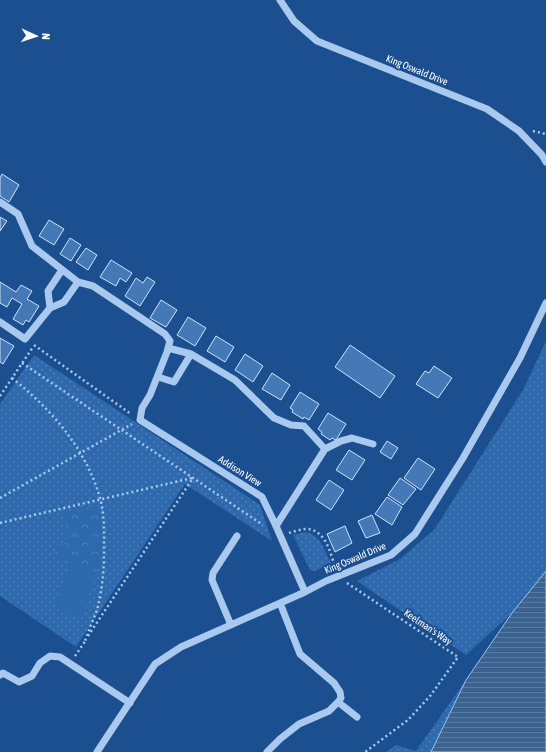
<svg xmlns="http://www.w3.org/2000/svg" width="546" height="752" font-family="'Asap Condensed',sans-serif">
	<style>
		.grass { fill: url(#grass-dots) }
		.park { fill: url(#park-crowns) }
		.garden { fill: #2e69ad }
		.water { fill: url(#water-rules); stroke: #9cc4f0 }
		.building { fill: #4478b7; stroke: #cfe3fa }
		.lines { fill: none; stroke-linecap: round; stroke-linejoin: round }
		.path { stroke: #a9c9ee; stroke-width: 2.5; stroke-dasharray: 2 3; stroke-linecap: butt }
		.minor { stroke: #a9c9ee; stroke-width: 7 }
		.labels { text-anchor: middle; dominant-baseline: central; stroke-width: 4; stroke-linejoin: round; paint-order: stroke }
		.street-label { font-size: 10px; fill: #fff; stroke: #1b4f8f }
	</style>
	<defs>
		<pattern id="grass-dots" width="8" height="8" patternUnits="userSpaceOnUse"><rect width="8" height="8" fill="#2e69ad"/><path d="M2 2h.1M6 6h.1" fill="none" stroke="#4d80b9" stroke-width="1.8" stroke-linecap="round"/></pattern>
		<pattern id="park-crowns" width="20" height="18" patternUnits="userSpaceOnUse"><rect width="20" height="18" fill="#2e69ad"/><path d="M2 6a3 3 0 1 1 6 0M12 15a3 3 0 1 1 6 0" fill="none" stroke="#4d80b9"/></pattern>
		<pattern id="water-rules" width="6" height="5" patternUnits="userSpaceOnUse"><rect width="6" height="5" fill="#3c6290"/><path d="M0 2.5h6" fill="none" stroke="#597aa1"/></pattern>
	</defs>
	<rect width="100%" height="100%" fill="#1b4f8f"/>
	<path class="grass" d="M546,341V571L512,613L466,655L357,581L400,559L434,530L523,390Z
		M34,355L260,505L272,541L185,484L76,647L0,596V404Z
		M306,532C322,537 324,550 331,563L315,571L310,570L293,535Z
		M466,680L431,752H386L396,745L416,751Z"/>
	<path class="park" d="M99,506C101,528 105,551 97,572L54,558L55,547L66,543L65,512Z"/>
	<path class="garden" d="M70,563L97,572L82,618L55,609Z"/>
	<path class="water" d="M546,571V752H431L466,680L512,613Z"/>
	<path class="building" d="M2,174L19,185L9,202L0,196V178Z
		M0,217L7,221L0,231Z
		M49,220L64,229L54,245L39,236Z
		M70,238L81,245L71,261L60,254Z
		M86,248L97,255L88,270L76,262Z
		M111,260L132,273L126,282L120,278L116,286L100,277Z
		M147,277L155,282L140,306L125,296L136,278L143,283Z
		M0,282L16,292L21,285L32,291L27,299L39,306L29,322L26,320L23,325L13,319L22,304L12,298L7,307L0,303Z
		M161,300L177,310L166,327L150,318Z
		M188,317L206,328L195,346L177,335Z
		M216,336L234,347L225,362L207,351Z
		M0,338L14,346L3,364L0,362Z
		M350,345L395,376L380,398L335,367Z
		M245,354L263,366L253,382L235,370Z
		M434,366L452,378L438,398L416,384L425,371L429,373Z
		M272,373L290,385L281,400L262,389Z
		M300,392L319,404L309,420L304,417L303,419L292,412L293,410L290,408Z
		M328,413L346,424L336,440L332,438L330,440L321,434L322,432L318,429Z
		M387,441L398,448L391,459L380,452Z
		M349,450L365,460L352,480L336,470Z
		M418,458L435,469L421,490L404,478Z
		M400,478L416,489L403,505L388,495Z
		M329,480L344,490L331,510L316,500Z
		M387,497L402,507L392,525L375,514Z
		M372,515L380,533L366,538L358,521Z
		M345,526L352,543L335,552L327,534Z"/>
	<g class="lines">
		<path class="path" d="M533,131L546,134
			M34,345L131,414
			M22,363L263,525
			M12,378C52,410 86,449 100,498C105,516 104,535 104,553C104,571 102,591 97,610C93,620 89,630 85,641
			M0,396L33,347
			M0,498L132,424
			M0,523L192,478
			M289,533C294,531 300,530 305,529C325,528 331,553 335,568
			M347,583L458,657L431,695L408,720L365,752
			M88,636L193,478
			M75,656L86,640"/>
		<path class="minor" d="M280,0L294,21L317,41L487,109L519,131L542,155L546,162
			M0,202L18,214L32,246L78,282
			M50,308L48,291L62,270
			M0,322L25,339L50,308L64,302L78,282L93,286L165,334L170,341L167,352L150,395L142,408L140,420L262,497L276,526L305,592
			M168,348L191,354L235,380L274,418L291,425L304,426L325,449L276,526
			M158,377L174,382L191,354
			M325,449L341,441L352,438L373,444
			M280,603L300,654L334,683L340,692L341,698L338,702L357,717
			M231,625L212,580L213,573L237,536
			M0,675L3,673L19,682L32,676L40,663L50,656L60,657L130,703
			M97,752L155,664L181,647L305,592L326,581L391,555L415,534L463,458L520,358L546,303
			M267,752L280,739L299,724L329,711L338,702"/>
	</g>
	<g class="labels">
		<g class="street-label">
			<text transform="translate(417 70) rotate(22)">King Oswald Drive</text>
			<text transform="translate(240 471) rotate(32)">Addison View</text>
			<text transform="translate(355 558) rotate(-23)">King Oswald Drive</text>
			<text transform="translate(428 627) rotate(34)">Keelman's Way</text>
		</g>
	</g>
	<g transform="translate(36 36) rotate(93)" stroke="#1b4f8f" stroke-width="3" paint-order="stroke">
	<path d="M0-3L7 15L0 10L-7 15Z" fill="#ffffff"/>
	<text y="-6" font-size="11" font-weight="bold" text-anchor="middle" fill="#ffffff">N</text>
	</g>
</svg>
